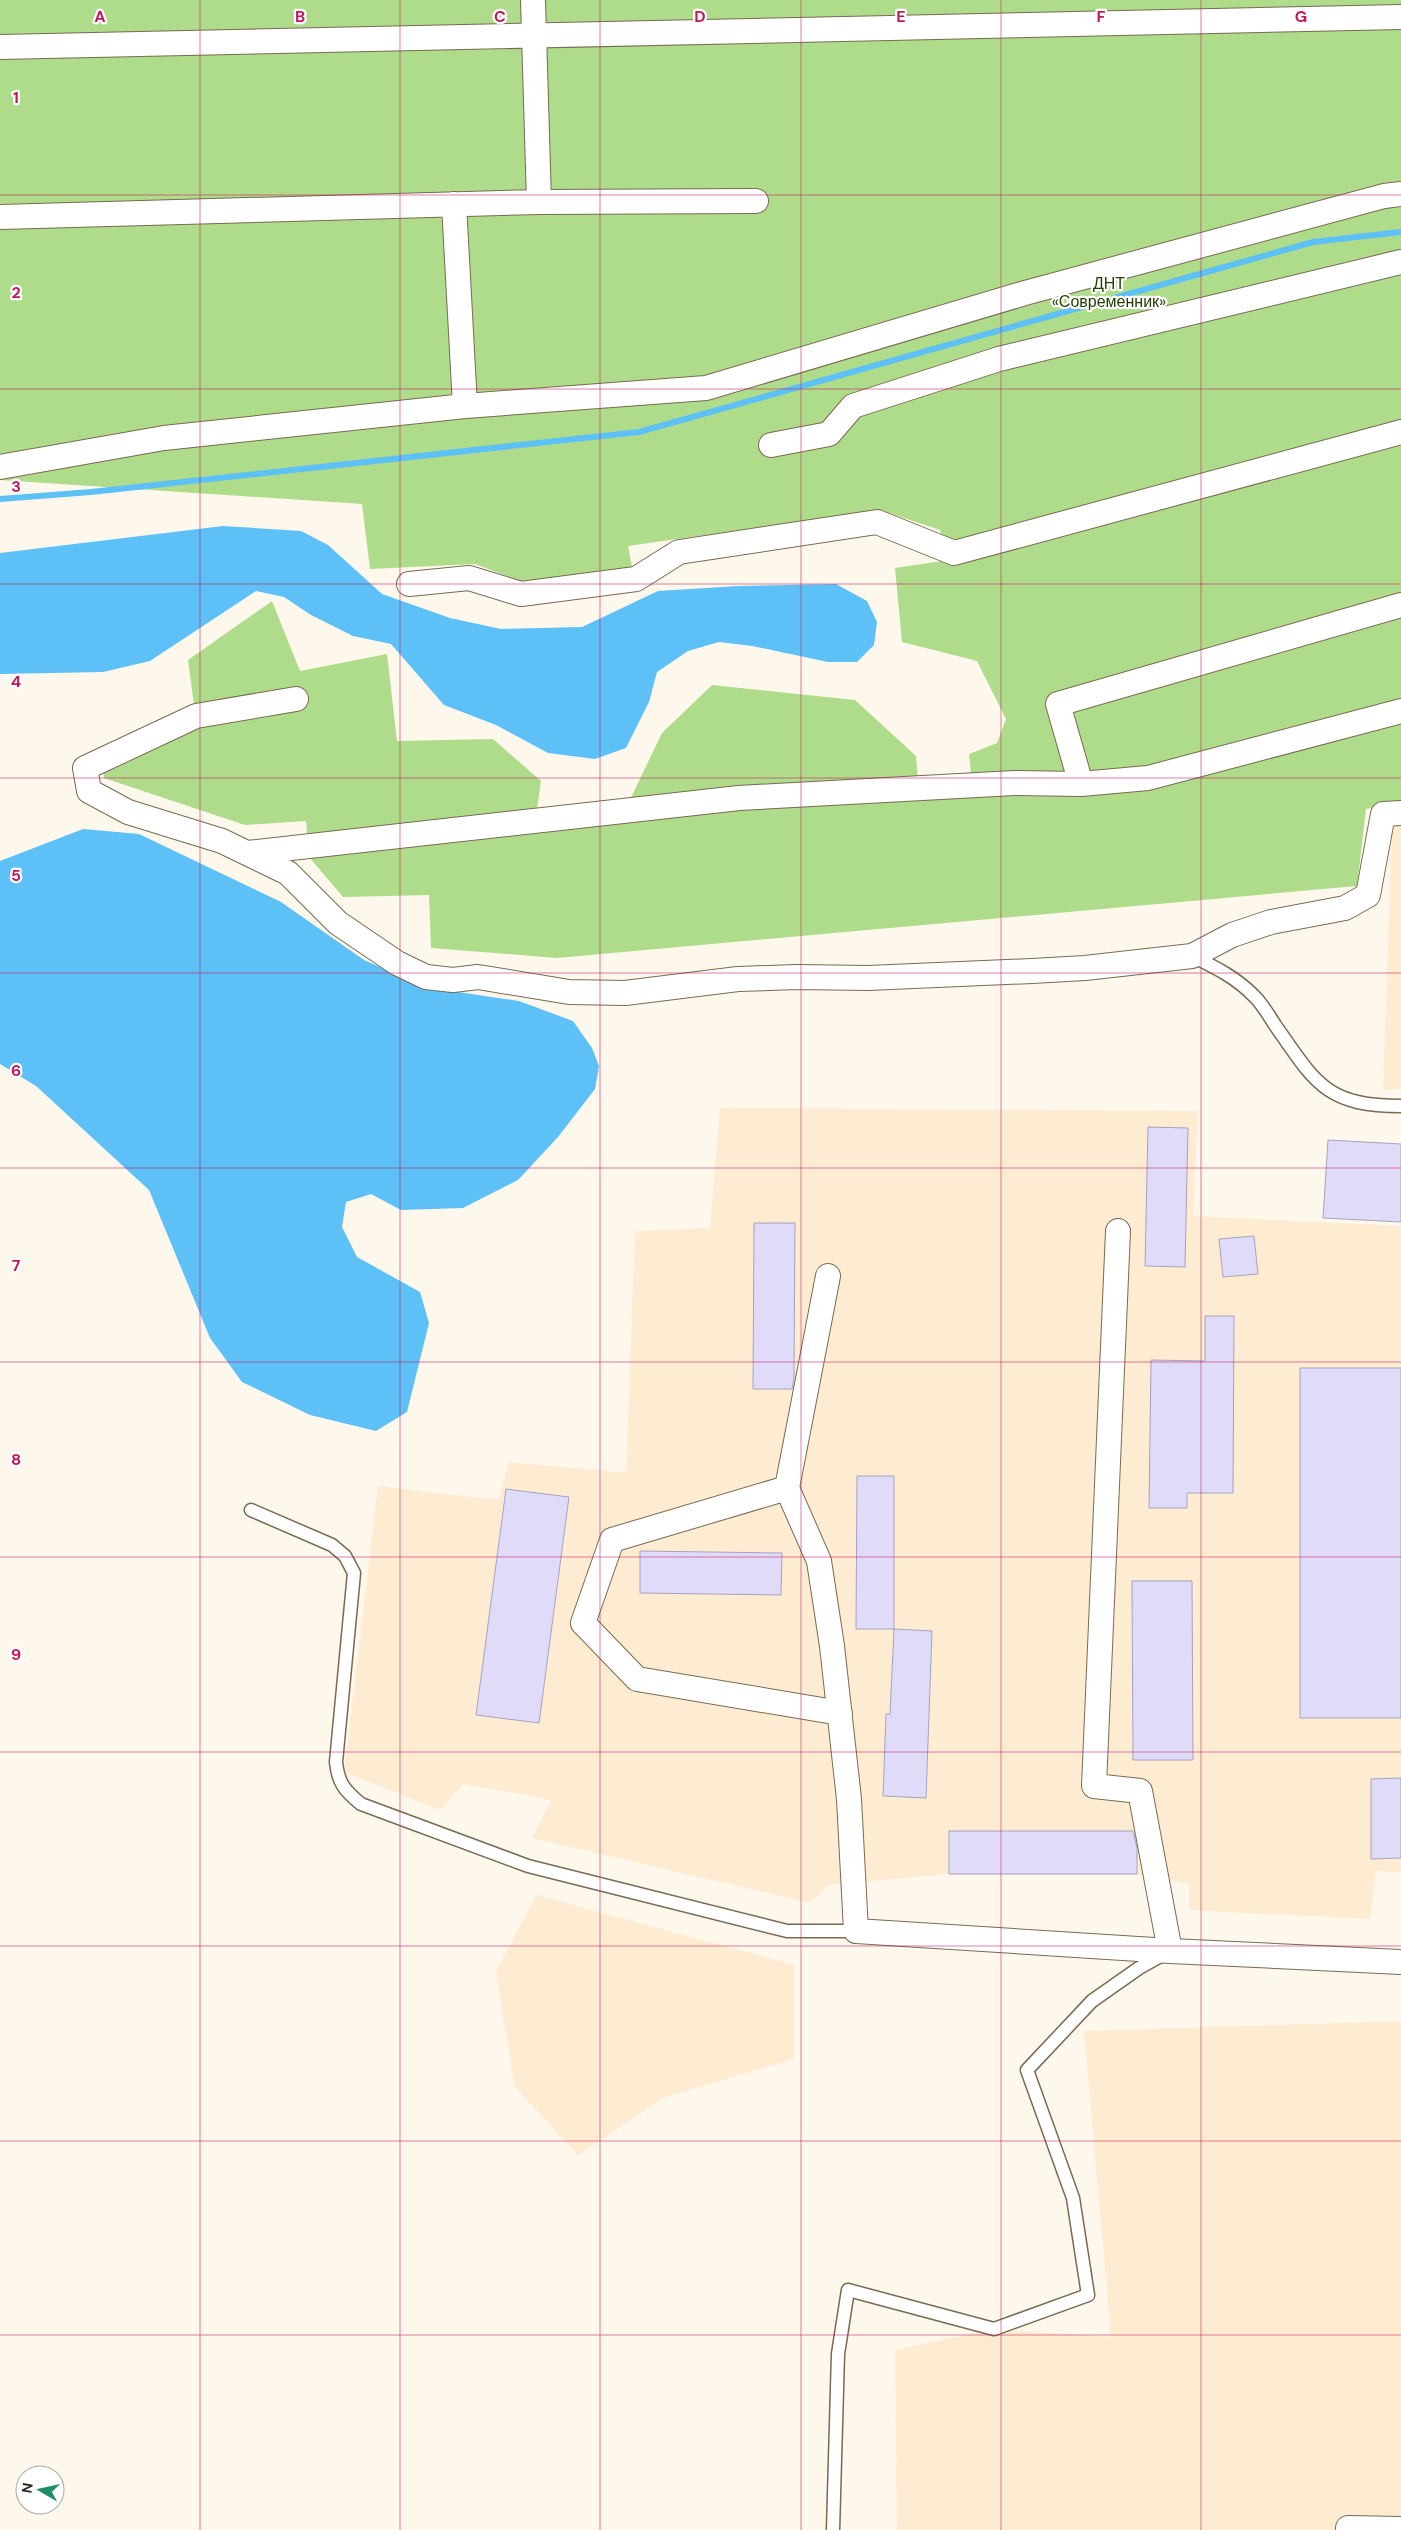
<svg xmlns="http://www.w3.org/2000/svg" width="1401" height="2530" font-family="'DM Sans',sans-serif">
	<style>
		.built { fill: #feecd2 }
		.green { fill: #afdc8a }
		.water { fill: #5dc1f8 }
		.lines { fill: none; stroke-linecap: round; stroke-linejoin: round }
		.stream { stroke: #5dc1f8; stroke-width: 6 }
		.building { fill: #dfdbf9; stroke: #a6a2be }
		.service-casing { stroke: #796a52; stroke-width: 15 }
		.minor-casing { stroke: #796a52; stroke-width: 26 }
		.service { stroke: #fff; stroke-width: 12 }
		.minor { stroke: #fff; stroke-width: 24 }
		.grid { fill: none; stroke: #c2185b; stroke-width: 1; stroke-opacity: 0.55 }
		.labels { text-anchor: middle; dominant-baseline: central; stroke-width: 4.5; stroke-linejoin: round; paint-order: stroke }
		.park-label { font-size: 16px; fill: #233f01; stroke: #fff }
		.grid-label { font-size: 16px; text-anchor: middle; font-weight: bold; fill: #c2185b; stroke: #fff; stroke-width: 4.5; stroke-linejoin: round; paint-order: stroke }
	</style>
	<rect width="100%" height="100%" fill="#fef7ec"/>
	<path class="built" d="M1401,824V1089L1383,1090L1392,825Z
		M720,1108L1198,1111L1193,1216L1401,1226V1872L1376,1871L1370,1919L1189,1910V1884L1137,1874H949L828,1885L811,1903L532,1838L551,1800L464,1784L440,1810L344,1772L378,1486L498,1500L509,1462L626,1473L635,1231L710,1228Z
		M536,1895L794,1965V2059L665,2097L578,2155L515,2087L496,1972Z
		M1401,2021V2530H897L895,2350L994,2329L1111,2337L1084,2031Z"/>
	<path class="green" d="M0,0H1401V802L1366,809L1357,886L557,958L431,948L429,895L343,897L309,857L306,821L245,825L104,778L101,754L194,705L188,660L272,601L300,671L387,654L397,741L493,739L541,781L536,816L626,808L662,733L712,685L855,700L916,756L919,792L973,793L969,754L997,743L1006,719L977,661L902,642L895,568L949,560L940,530L880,510L628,546L632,567L525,583L475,564L370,569L362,504L0,480Z"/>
	<path class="water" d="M223,526L301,531L328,545L382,594L450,618L501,629L582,627L658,591L738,586L836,584L867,601L877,622L874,645L857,662H828L752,646L719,642L688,651L657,672L649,702L626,748L595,759L548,753L496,725L444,705L391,644L353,636L311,615L284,597L256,591L150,661L103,672L0,674V553Z
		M83,829L139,834L281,902L364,960L425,987L519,1001L573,1021L592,1048L599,1066L595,1089L558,1137L518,1180L463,1208L401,1210L371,1194L346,1202L342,1227L357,1257L420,1292L429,1323L407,1412L376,1431L310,1415L242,1382L210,1338L149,1190L36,1086L0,1064V861Z"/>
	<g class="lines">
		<path class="stream" d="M0,499L91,492L639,432L1313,242L1401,232"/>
	</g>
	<path class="building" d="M1148,1127L1188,1128L1185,1267L1145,1266Z
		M1328,1140L1401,1144V1222L1323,1218Z
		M754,1223H795L794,1377L792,1389H753Z
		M1254,1236L1258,1274L1223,1277L1219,1239Z
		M1205,1316H1234L1233,1493H1187V1508H1149L1151,1360L1205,1361Z
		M1300,1368H1401V1718H1300Z
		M857,1476H894V1629H856Z
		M506,1489L569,1497L539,1723L476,1715Z
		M640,1551L782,1553L781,1595L640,1593Z
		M1132,1581H1192L1193,1760H1133Z
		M894,1629L932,1631L926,1798L883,1796L886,1714H890Z
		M1401,1778V1858L1371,1859V1779Z
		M949,1831H1133L1137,1848V1874H949Z"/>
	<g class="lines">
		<defs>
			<path id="service" d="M1192,956C1215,967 1237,978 1255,997C1263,1005 1269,1016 1275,1025C1315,1082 1325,1106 1401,1106
				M251,1510L332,1545L345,1556L354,1573L336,1762C338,1783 345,1791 361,1804L528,1866L787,1931H856
				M833,2530L838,2354L848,2290L994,2329L1088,2295L1073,2198L1027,2070L1092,2001L1139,1968L1166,1953"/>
			<path id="minor" d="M533,0L539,202
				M0,47L1401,17
				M454,204L465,406
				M0,217L539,202L756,201
				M771,445L829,434L853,406L999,359L1401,262
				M0,467L164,438L465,406L706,388L1025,293L1384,196L1401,194
				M409,584L469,578L521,594L636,579L679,552L877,522L954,553L1401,432
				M296,699L196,716L85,768L89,791L128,812L222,841L288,873L338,923L397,963L426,977L453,980L478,977L569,992L625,993L738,979L797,977L868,978L1032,971L1085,968L1192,956L1232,935L1271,922L1345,908L1368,895L1383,814L1401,813
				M1081,784L1058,704L1401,605
				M247,853L739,798L1014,783L1081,784L1148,778L1401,711
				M1118,1231L1094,1786L1140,1791L1170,1951
				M828,1276L787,1488L819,1561L832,1646L849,1799L856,1931L1170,1951L1401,1962
				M787,1488L612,1540L583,1623L637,1679L840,1713
				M1348,2528L1401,2529"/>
		</defs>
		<use href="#service" class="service-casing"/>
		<use href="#minor" class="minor-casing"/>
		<use href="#service" class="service"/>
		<use href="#minor" class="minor"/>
	</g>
	<path class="grid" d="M200,0V2530M400,0V2530M600,0V2530M801,0V2530M1001,0V2530M1201,0V2530M0,195H1401M0,389H1401M0,584H1401M0,778H1401M0,973H1401M0,1168H1401M0,1362H1401M0,1557H1401M0,1752H1401M0,1946H1401M0,2141H1401M0,2335H1401"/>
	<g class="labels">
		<g class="park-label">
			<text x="1109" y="283">ДНТ<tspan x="1109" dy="18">«Современник»</tspan></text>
		</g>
	</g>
	<g class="grid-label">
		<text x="100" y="22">A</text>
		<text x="300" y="22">B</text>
		<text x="500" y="22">C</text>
		<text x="700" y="22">D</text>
		<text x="901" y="22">E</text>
		<text x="1101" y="22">F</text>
		<text x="1301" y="22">G</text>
		<text x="16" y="103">1</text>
		<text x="16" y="298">2</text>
		<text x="16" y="492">3</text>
		<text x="16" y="687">4</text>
		<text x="16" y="881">5</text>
		<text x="16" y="1076">6</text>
		<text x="16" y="1271">7</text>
		<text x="16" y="1465">8</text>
		<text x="16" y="1660">9</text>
	</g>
	<g transform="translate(40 2490) rotate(279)"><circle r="24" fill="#ffffff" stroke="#aaa8a4"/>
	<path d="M0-4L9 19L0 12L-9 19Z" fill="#218c69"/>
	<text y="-8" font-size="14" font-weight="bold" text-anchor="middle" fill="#2b251b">N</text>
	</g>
</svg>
